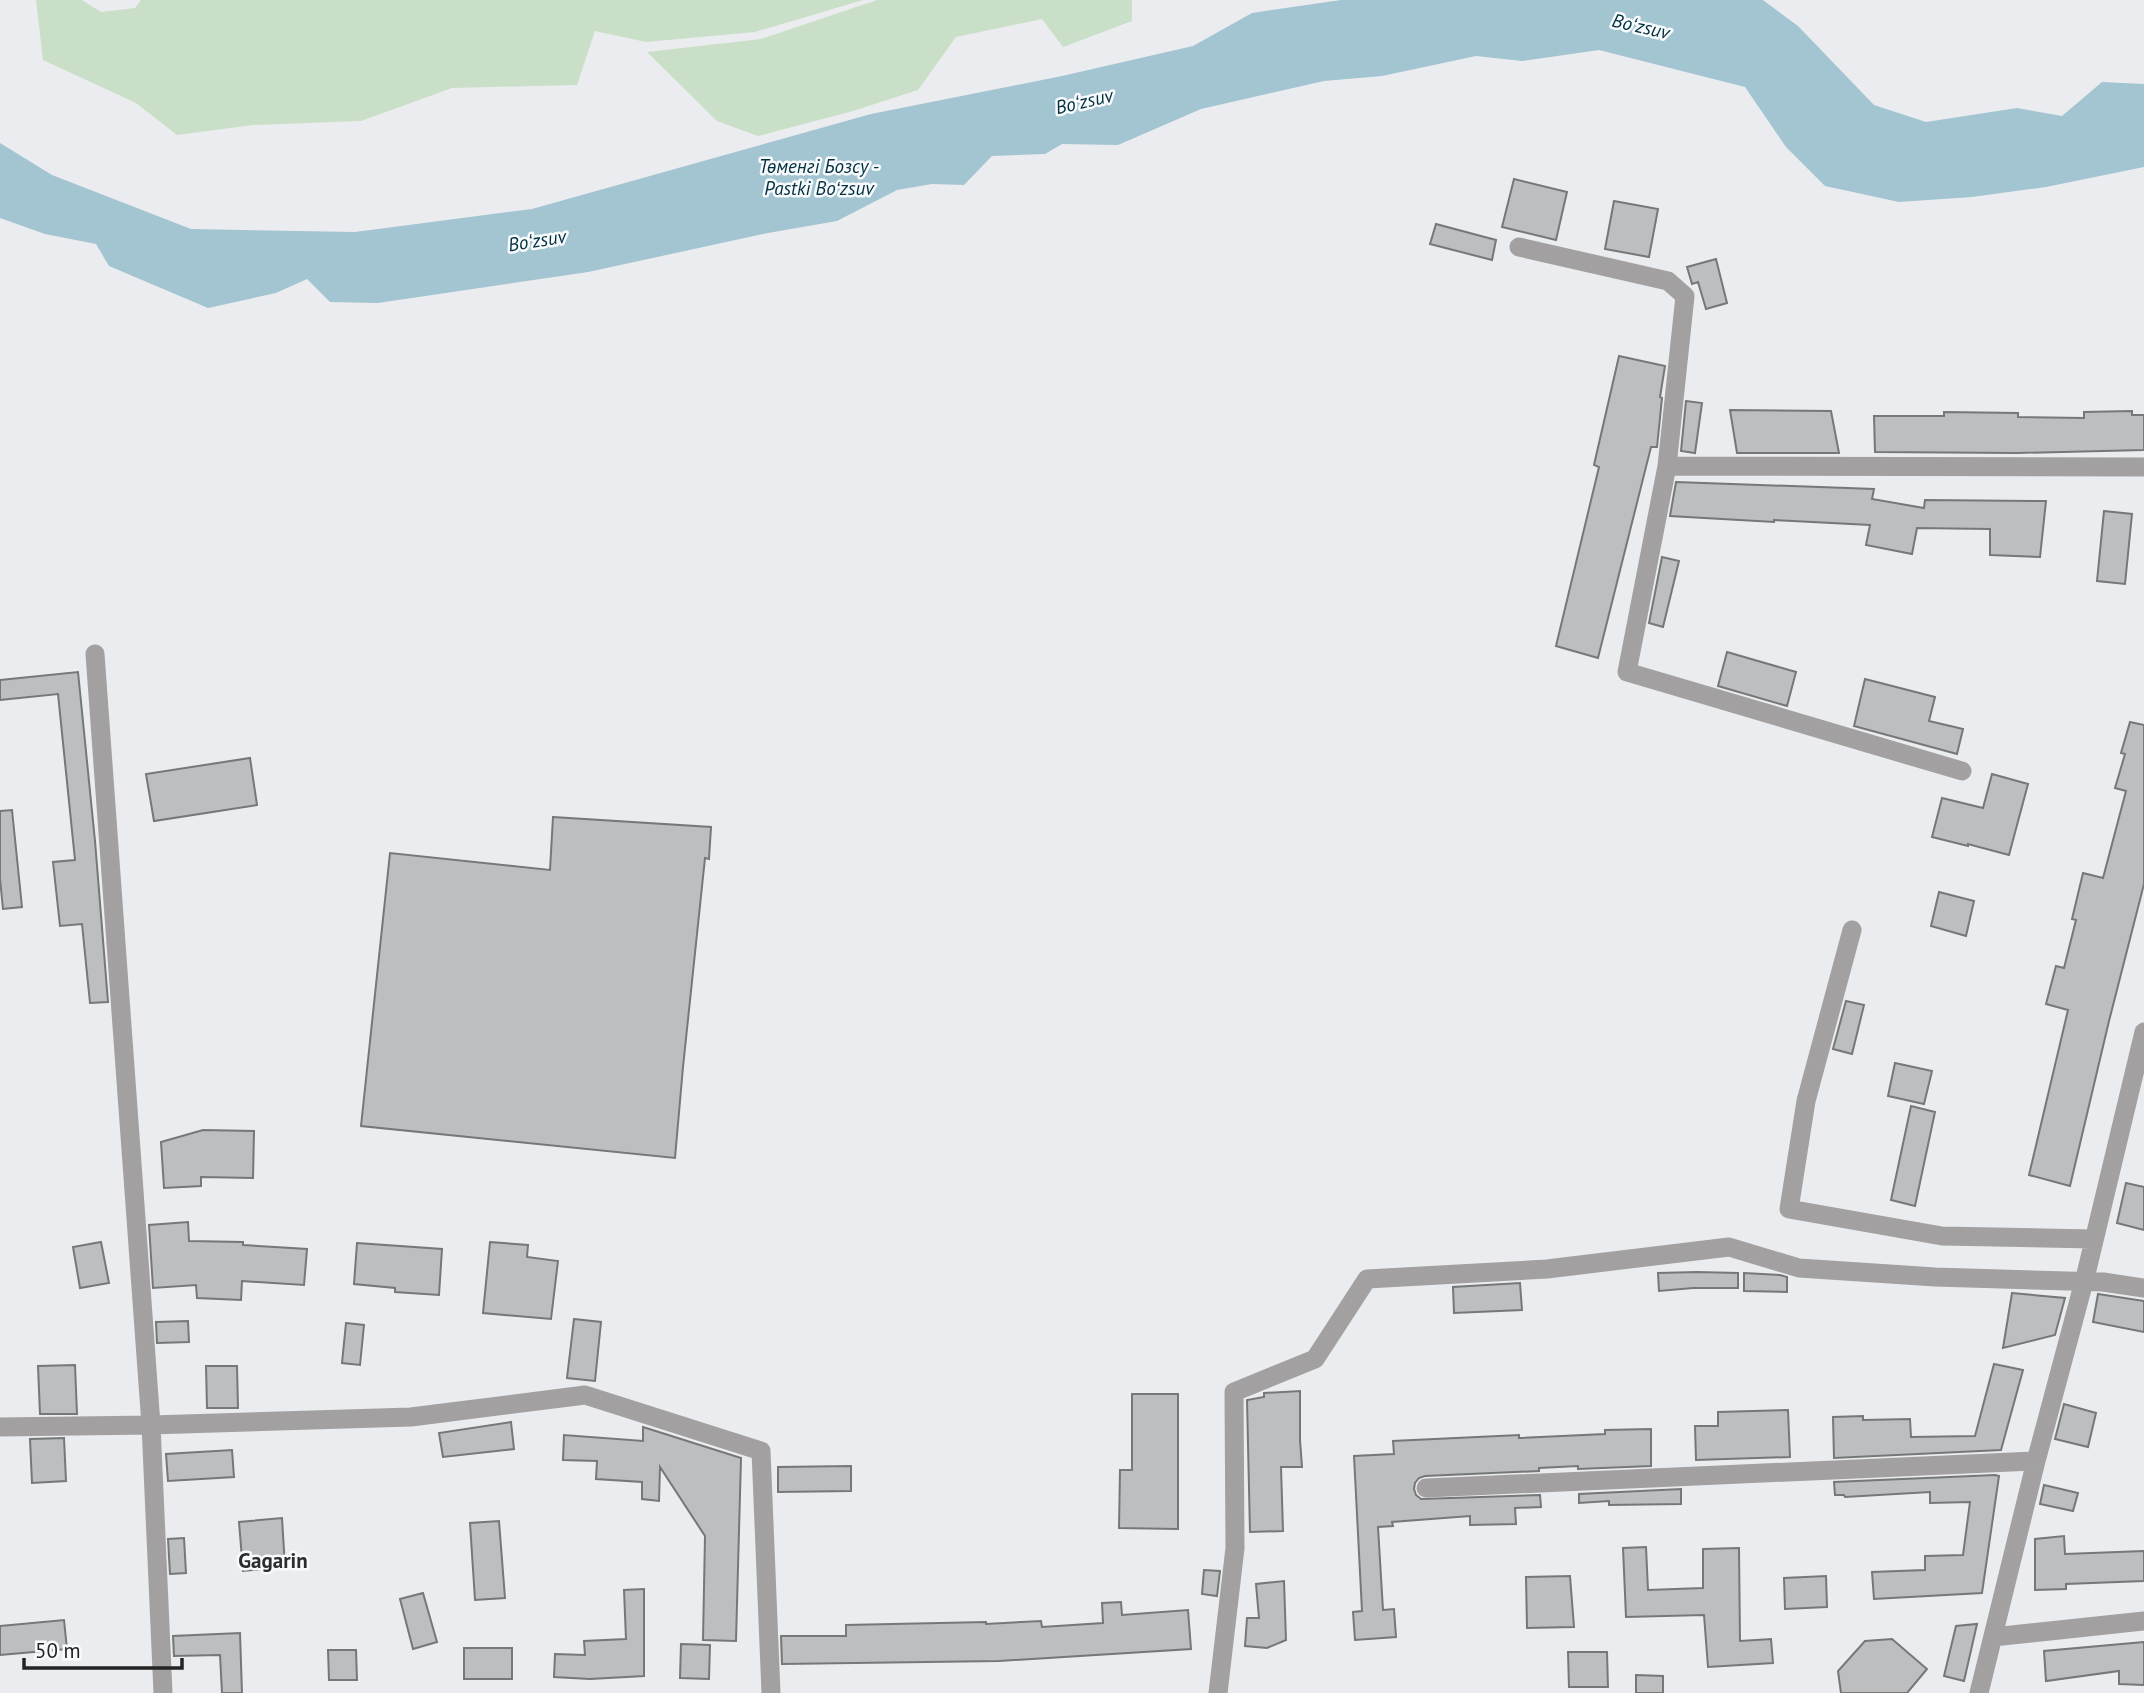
<svg xmlns="http://www.w3.org/2000/svg" width="2144" height="1693" font-family="'PT Sans',sans-serif">
	<style>
		.green { fill: #cadfc7 }
		.water { fill: #a3c4d1 }
		.building { fill: #bdbec0; stroke: #767779; stroke-width: 2 }
		.lines { fill: none; stroke-linecap: round; stroke-linejoin: round }
		.minor { stroke: #a2a0a0; stroke-width: 19 }
		.labels { text-anchor: middle; dominant-baseline: central; stroke-width: 5; stroke-linejoin: round; paint-order: stroke }
		.water-label { font-size: 19px; font-style: italic; fill: #003140; stroke: #f8fafc }
		.quarter-label { font-size: 21px; font-weight: bold; fill: #2c2d2f; stroke: #f8fafc }
	</style>
	<rect width="100%" height="100%" fill="#ebecef"/>
	<path class="green" d="M36,0H82L101,12L135,8L141,0H863L755,32L646,42L595,31L577,85L452,88L361,121L253,125L177,135L136,103L43,60Z
		M877,0H1132V21L1063,47L1042,19L956,37L918,90L853,111L758,136L717,121L647,52L761,39Z"/>
	<path class="water" d="M1341,0H1763L1798,26L1874,105L1926,122L2017,108L2062,116L2102,82L2144,84V167L2046,187L1972,197L1899,202L1825,186L1786,147L1745,87L1599,50L1522,61L1476,56L1382,76L1324,81L1201,109L1118,145L1062,144L1045,154L992,156L964,185L932,184L897,190L837,221L768,233L588,272L378,303L330,302L307,279L276,293L208,308L109,266L96,244L45,234L0,218V143L52,175L191,229L355,232L532,209L871,114L1062,76L1193,46L1252,13Z"/>
	<path class="building" d="M1514,179L1567,192L1556,240L1502,227Z
		M1614,201L1658,209L1649,257L1605,249Z
		M1436,224L1496,240L1492,260L1430,244Z
		M1716,259L1727,303L1706,309L1698,282L1692,284L1687,267Z
		M1619,356L1665,366L1660,397L1662,398L1657,447H1651L1598,658L1556,646L1599,467L1594,465Z
		M1686,401L1702,403L1695,453L1681,451Z
		M1730,410L1831,411L1839,453H1737Z
		M2132,411V415H2144V450L2017,453L1875,452L1874,416H1944V412L2018,413V417L2084,418V412Z
		M1676,482L1874,489L1872,499L1924,508L1925,500L2046,501L2040,557L1990,555V529L1917,528L1912,554L1866,545L1870,525L1774,520V522L1670,516Z
		M2104,511L2132,514L2125,584L2097,581Z
		M1662,557L1679,561L1663,627L1649,623Z
		M1727,652L1796,672L1787,706L1718,686Z
		M78,672L95,841L108,1002L90,1003L82,924L60,926L53,862L75,860L58,694L0,700V680Z
		M1865,679L1935,697L1929,721L1963,729L1957,754L1854,726Z
		M2130,722L2144,725V884L2109,1021L2070,1186L2029,1175L2068,1010L2046,1004L2056,966L2064,968L2076,920L2072,919L2083,873L2103,878L2126,791L2115,788L2125,754L2121,753Z
		M250,758L257,805L154,821L146,774Z
		M1992,774L2028,784L2009,855L1968,844V846L1932,837L1942,798L1983,808Z
		M12,810L22,907L3,909L0,879V811Z
		M553,817L711,827L709,859L705,858L683,1067L675,1158L361,1126L390,853L550,870Z
		M1939,892L1974,901L1966,936L1931,926Z
		M1846,1001L1864,1005L1852,1054L1833,1049Z
		M1895,1063L1932,1071L1924,1104L1888,1096Z
		M1911,1106L1935,1112L1915,1206L1891,1200Z
		M203,1130L254,1131L253,1178L201,1177V1186L164,1188L161,1142Z
		M2126,1183L2144,1187V1230L2117,1223Z
		M188,1222L189,1241L243,1242V1245L307,1249L304,1285L242,1281L241,1300L197,1298L196,1285L153,1288L149,1225Z
		M101,1242L109,1283L80,1288L73,1247Z
		M490,1242L528,1245L527,1257L558,1261L551,1319L483,1313Z
		M357,1243L442,1249L439,1295L395,1292V1288L354,1284Z
		M1697,1272L1738,1273V1288H1693L1659,1291L1658,1273Z
		M1744,1273L1780,1275L1787,1277V1292L1744,1291Z
		M1520,1283L1522,1310L1454,1313L1453,1287Z
		M2012,1293L2065,1298L2055,1335L2003,1348Z
		M2098,1294L2144,1301V1332L2093,1322Z
		M574,1319L601,1322L595,1381L567,1378Z
		M188,1321L189,1342L157,1343L156,1322Z
		M346,1323L364,1325L360,1365L342,1363Z
		M1994,1364L2023,1370L2001,1450L1834,1458L1833,1417L1863,1416V1420L1910,1419L1911,1437L1975,1436Z
		M75,1365L77,1414H40L38,1366Z
		M206,1366H237L238,1408H207Z
		M1300,1391V1440L1302,1467H1281L1283,1531L1250,1532L1247,1400L1264,1397V1393Z
		M1132,1394H1178V1529L1119,1528L1120,1470H1132Z
		M2064,1404L2096,1413L2088,1447L2055,1439Z
		M1788,1410L1790,1457L1696,1460L1695,1426H1718V1412Z
		M511,1422L514,1449L443,1457L439,1433Z
		M643,1427L741,1458L736,1641L703,1640L705,1536L660,1467L659,1501L642,1499V1482L596,1479L597,1461L563,1460L564,1435L643,1441Z
		M1651,1429V1466L1578,1469V1466L1539,1468V1471L1425,1476L1419,1478L1415,1483L1414,1489L1416,1495L1421,1499L1540,1495L1541,1507L1515,1508L1516,1524L1470,1525V1516L1392,1522L1393,1526L1378,1527L1383,1610L1394,1609L1396,1637L1355,1640L1353,1612L1362,1611L1354,1456L1394,1454L1393,1441L1519,1435V1438L1605,1434V1430Z
		M64,1438L66,1481L32,1483L30,1439Z
		M232,1450L234,1477L168,1481L166,1454Z
		M851,1466V1491L778,1492V1467Z
		M1995,1475L1999,1476L1982,1593L1874,1599L1872,1572L1925,1570V1556L1963,1555L1970,1502L1930,1503V1492L1845,1497L1844,1495H1835L1834,1482Z
		M2044,1485L2078,1493L2073,1511L2040,1504Z
		M1681,1489V1504L1609,1505V1501L1579,1503V1494Z
		M282,1518L285,1567L243,1571L239,1522Z
		M499,1521L505,1598L475,1600L470,1523Z
		M2064,1536L2065,1554L2144,1551V1581L2066,1584V1589L2035,1590V1539Z
		M184,1538L186,1573L170,1574L168,1539Z
		M1646,1547L1648,1590L1703,1588V1549L1739,1548L1740,1641L1771,1639L1773,1663L1708,1667L1704,1615L1626,1617L1623,1548Z
		M1204,1570L1220,1571L1217,1596L1202,1594Z
		M1570,1576L1574,1627L1527,1628L1526,1577Z
		M1826,1576L1827,1607L1785,1609L1784,1578Z
		M1284,1581L1286,1640L1267,1648L1245,1646L1247,1618H1259L1256,1584Z
		M644,1589V1676L590,1679L554,1677L555,1654L585,1655L584,1641L626,1639L624,1590Z
		M423,1593L437,1642L413,1649L400,1599Z
		M1121,1602L1122,1615L1188,1610L1191,1649L999,1661L782,1664L781,1636H846V1625L986,1622V1624L1041,1621L1042,1627L1103,1623L1102,1603Z
		M64,1620L67,1649L0,1655V1626Z
		M1977,1624L1964,1681L1944,1676L1956,1626Z
		M240,1633L242,1693H222L220,1655L174,1656L173,1636Z
		M1892,1639L1927,1669L1907,1693H1841L1838,1671L1865,1641Z
		M2144,1642V1685L2119,1684V1671L2046,1681L2044,1651Z
		M681,1644L710,1645L709,1679L680,1678Z
		M464,1648H512V1679H464Z
		M328,1650H356L357,1680H329Z
		M1568,1652H1607L1608,1687H1569Z
		M1636,1675L1663,1676V1693H1636Z"/>
	<g class="lines">
		<path class="minor" d="M1519,247L1668,281L1685,296L1667,466L1627,672L1962,771
			M1667,466L2144,467
			M95,654L151,1425L163,1693
			M1852,930L1806,1101L1789,1209L1942,1236L2094,1239
			M0,1427L151,1425L411,1417L585,1395L761,1451L771,1693
			M1426,1488L2036,1461
			M1993,1637L2144,1621
			M1218,1693L1235,1548L1234,1392L1315,1359L1367,1279L1547,1269L1729,1247L1799,1268L1935,1277L2103,1282L2144,1288
			M1979,1693L2036,1461L2086,1274L2144,1032"/>
	</g>
	<g class="labels">
		<g class="water-label">
			<text transform="translate(1641 26) rotate(13)">Boʻzsuv</text>
			<text transform="translate(1084 101) rotate(-13)">Boʻzsuv</text>
			<text x="819" y="166">Төменгі Бозсу -<tspan x="819" dy="22">Pastki Boʻzsuv</tspan></text>
			<text transform="translate(537 240) rotate(-9)">Boʻzsuv</text>
		</g>
		<g class="quarter-label">
			<text x="273" y="1560">Gagarin</text>
		</g>
	</g>
	<path d="M24 1658v10h158v-10" fill="none" stroke="#232324" stroke-width="3.5"/>
	<text x="35" y="1658" font-size="21" fill="#232324" stroke="#f8fafc" stroke-width="5" paint-order="stroke">50 m</text>
</svg>
